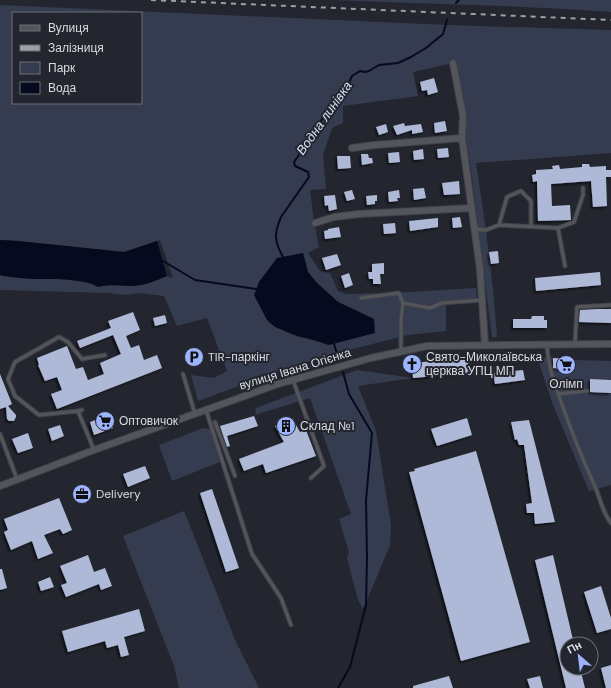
<svg xmlns="http://www.w3.org/2000/svg" width="611" height="688" font-family="'DM Sans',sans-serif">
	<style>
		.green { fill: #353c4f; fill-rule: evenodd }
		.water { fill: #050a1f }
		.lines { fill: none; stroke-linecap: round; stroke-linejoin: round }
		.stream { stroke: #050a1f; stroke-width: 2 }
		.building { fill: #aeb8d7; filter: url(#shadow) }
		.service-casing { stroke: #40434b; stroke-width: 5 }
		.minor-casing { stroke: #40434b; stroke-width: 8 }
		.service { stroke: #54555a; stroke-width: 3 }
		.minor { stroke: #54555a; stroke-width: 6 }
		.rail { stroke: #9d9fa6; stroke-width: 2; stroke-dasharray: 5 5; stroke-linecap: butt }
		.labels { text-anchor: middle; dominant-baseline: central; stroke-width: 4; stroke-linejoin: round; paint-order: stroke }
		.poi-label { font-size: 12px; fill: #d9dbe1; stroke: #23262f; text-anchor: start }
		.street-label { font-size: 12px; fill: #d9dbe1; stroke: #23262f }
		.water-label { font-size: 13px; font-style: italic; fill: #dae1f6; stroke: #23262f }
	</style>
	<defs>
		<filter id="shadow"><feDropShadow dx="-2" dy="2" stdDeviation="1" flood-color="#0009"/></filter>
	</defs>
	<rect width="100%" height="100%" fill="#23262f"/>
	<path class="green" d="M331,0H611V12C518,5 425,4 331,0Z
		M0,5L447,25L611,30V153L476,163C485,221 493,278 497,337H492L471,170L453,63L413,72L418,96L343,106V123L332,128L323,155L326,189L310,190L314,221L319,247L308,253L320,271L330,273L338,291L347,294L392,293L476,288L477,299L446,301V331L408,335L333,354L279,371L198,401L191,375L214,378L227,371L207,318L177,326L164,296L138,293L126,295L108,293L0,290V275L36,279L52,278L92,283L98,287C112,284 117,286 130,286C143,286 155,281 167,276L173,278L160,240L124,252L18,241L0,240ZM13,13H141V103H13ZM303,253L308,272L316,282L338,302L374,319L329,345C308,338 284,335 267,320Z
		M537,357L553,358V367L574,370V360L611,361V485L589,491L553,405Z
		M357,370L413,378L358,386L376,431L391,525L390,546L363,609L358,600L347,558L349,552L339,519L351,514L310,398L255,415L256,408Z
		M203,428L210,429L220,462L172,481L159,445Z
		M184,511L236,642L259,688H179L174,666L123,536Z"/>
	<path class="water" d="M0,240L18,241L124,252L157,241L167,276C155,281 143,286 130,286C117,286 112,284 98,287C84,278 53,279 37,279C26,279 14,277 3,276L0,275Z
		M303,253L308,272L316,282L338,302L374,319L375,333L329,345L314,340L297,336L275,327L267,320L254,295L259,282L277,258Z"/>
	<g class="lines">
		<path class="stream" d="M456,3L459,0
			M283,257C274,241 274,233 281,217L309,177L308,172L295,166L294,162L317,129L323,117L331,108L338,96L349,83L352,76L360,71L365,72L369,71L379,65L398,63L411,57L426,48L443,34L447,20
			M161,262L163,261L195,280L256,289
			M334,344L339,360
			M338,688L350,667L366,605L367,558L366,500L372,433L349,394L343,372"/>
	</g>
	<path class="building" d="M434,78L438,92L428,95L427,90L422,91L420,82Z
		M445,121L447,131L435,133L434,123Z
		M404,123L405,126L421,124L423,132L412,134V130L397,135L393,126Z
		M386,124L388,132L379,135L376,127Z
		M448,148L449,157L438,158L437,149Z
		M423,149L424,159L414,160L413,151Z
		M399,152L400,162L389,163L388,153Z
		M361,154H368L369,158H372L373,163L362,165Z
		M337,156H350L351,168L338,169Z
		M582,164H589L590,167L606,166V170H611V177H606L607,206L593,207L591,181L551,184L552,206L570,205L571,220L538,221L537,181L533,182L532,175L536,174V170L553,169L552,166L559,165L560,169L582,167Z
		M459,181L460,194L444,195L442,183Z
		M424,188L426,198L414,200L413,189Z
		M352,190L355,199L347,201L344,192Z
		M399,190L400,198H397L398,201L389,202L388,192Z
		M335,195L337,209L329,211L328,205L325,206L324,196Z
		M377,195V201H375V204L367,205L366,196Z
		M460,217L462,227L453,228L452,218Z
		M438,218V227L410,231L409,221Z
		M395,223L396,233L384,234L383,224Z
		M339,227L341,237L325,239L324,231L328,230V229Z
		M498,251L499,263L491,264L489,252Z
		M337,254L341,265L326,270L322,258Z
		M384,263V274H380L381,284H373V279H369L368,272H372V264Z
		M600,272L601,285L536,291L535,278Z
		M349,273L353,285L345,288L341,276Z
		M597,309H611V323L579,322L580,310Z
		M133,312L140,330L126,336L131,348L139,345L144,360L157,355L162,368L57,409L51,394L62,390L57,377L45,381L38,365H39L37,358L67,346L76,369L83,367L88,380L104,374L100,363L121,354L113,335L80,348L77,341L111,328L108,321Z
		M165,315L167,323L155,326L153,318Z
		M532,316H544V320H547V328H513V319H531Z
		M468,358L469,373L413,378L412,363Z
		M553,358L569,359V369L553,368Z
		M523,370L525,380L495,384L493,373Z
		M0,374L12,404L8,406L16,415V417L14,421H9L7,419L6,407L0,409Z
		M590,379L611,380V393L590,392Z
		M109,415L113,428L94,435L90,422Z
		M254,416L258,426L227,436L230,446L227,447L220,426Z
		M292,418L300,432L306,430L316,456L266,473L263,464L244,471L239,459L284,442L275,426Z
		M467,418L472,435L437,446L431,429Z
		M529,420L555,522L535,524L534,513H527L526,504L532,503L524,445H519L517,439L515,440L511,422Z
		M60,425L64,436L52,441L48,429Z
		M28,433L33,448L18,453L12,439Z
		M476,451L530,642L461,661L409,472L415,471L414,469Z
		M145,466L150,478L128,487L123,474Z
		M212,489L239,568L226,572L200,493Z
		M59,498L72,530L63,534L60,529L44,535L53,553L38,559L32,541L11,550L4,532L8,530L4,519Z
		M88,555L94,572L105,568L112,586L101,590L99,584L66,597L61,585L67,583L60,566Z
		M553,555L574,644H567V668H580L585,688H566L535,560Z
		M0,569H2L7,588L0,590Z
		M50,577L54,587L41,591L38,582Z
		M601,586L611,618V629L597,633L584,592Z
		M139,609L145,631L124,637L129,655L121,657L118,645L107,648L105,641L68,652L62,631Z
		M611,665V688H606L601,668Z
		M449,676L453,688H413V686Z
		M540,676L543,688H530L527,679Z"/>
	<g class="lines">
		<defs>
			<path id="service" d="M499,225L507,197L521,191L531,201V226
				M558,228L574,222L583,195V188
				M475,229L486,230L499,225L558,228L565,266
				M361,298L399,293L403,303L430,308L442,303L482,300
				M575,344L577,307L611,305
				M547,345C548,368 556,388 564,410C573,435 583,460 594,484C600,497 602,512 611,523
				M401,351V319L403,303
				M183,374L195,414
				M293,380L324,466L311,478
				M558,394L587,391
				M82,410L78,411L94,450
				M206,410L252,554L281,598L291,625
				M78,411L39,415L15,396L8,379L15,362L59,337L68,342L82,359L105,355
				M215,422L235,476
				M0,434L17,479"/>
			<path id="minor" d="M462,138L480,269L485,345
				M352,148L375,145L462,138L463,116L453,63
				M315,223L334,217L359,214L471,208
				M0,486L94,450L278,384L371,358L427,346L611,344"/>
		</defs>
		<use href="#service" class="service-casing"/>
		<use href="#minor" class="minor-casing"/>
		<use href="#service" class="service"/>
		<use href="#minor" class="minor"/>
		<path class="rail" d="M151,0L611,20"/>
	</g>
	<defs>
		<symbol id="parking-disc" viewBox="-11 -11 22 22"><circle r="9.5" fill="#9cb4fd" stroke="#23262f"/><path d="M-3.5-5.5H1a3.5 3.5 0 0 1 0 7H-1V5.5H-3.5ZM-1-3.4V-.6H.8a1.4 1.4 0 0 0 0-2.8Z" fill="#111"/></symbol>
		<symbol id="church-disc" viewBox="-11 -11 22 22"><circle r="9.5" fill="#9cb4fd" stroke="#23262f"/><path d="M-1.2-6h2.4v3.5h3.3v2.4h-3.3V6h-2.4V-.1h-3.3v-2.4h3.3Z" fill="#111"/></symbol>
		<symbol id="supermarket-disc" viewBox="-11 -11 22 22"><circle r="9.5" fill="#9cb4fd" stroke="#23262f"/><path d="M-6-5.5h2.5l.6 2H6L4.5 2H-2.5L-4.4-4H-6ZM-1.5 3.2a1.3 1.3 0 1 0 .1 0ZM3 3.2a1.3 1.3 0 1 0 .1 0Z" fill="#111"/></symbol>
		<symbol id="building-disc" viewBox="-11 -11 22 22"><circle r="9.5" fill="#9cb4fd" stroke="#23262f"/><path d="M-4-6H4V6H1V3H-1V6H-4ZM-2.5-4.3h1.7v1.8h-1.7ZM.8-4.3h1.7v1.8H.8ZM-2.5-1h1.7V.8h-1.7ZM.8-1h1.7V.8H.8Z" fill="#111"/></symbol>
		<symbol id="office-disc" viewBox="-11 -11 22 22"><circle r="9.5" fill="#9cb4fd" stroke="#23262f"/><path d="M-6-3h4V-5.5h4V-3h4V5H-6ZM-1-4.5V-3h2v-1.5ZM-6 0V1H6V0Z" fill="#111"/></symbol>
	</defs>
	<g fill-rule="evenodd">
		<use href="#parking-disc" x="183" y="346" width="22" height="22"/>
		<use href="#church-disc" x="401" y="353" width="22" height="22"/>
		<use href="#supermarket-disc" x="555" y="354" width="22" height="22"/>
		<use href="#supermarket-disc" x="94" y="410" width="22" height="22"/>
		<use href="#building-disc" x="275" y="415" width="22" height="22"/>
		<use href="#office-disc" x="71" y="483" width="22" height="22"/>
	</g>
	<g class="labels">
		<g class="poi-label">
			<text x="208" y="357">TIR-паркінг</text>
			<text x="426" y="357">Свято-Миколаївська<tspan x="426" dy="14">церква УПЦ МП</tspan></text>
			<text x="566" y="384" text-anchor="middle">Олімп</text>
			<text x="119" y="421">Оптовичок</text>
			<text x="300" y="426">Склад №1</text>
			<text x="96" y="494">Delivery</text>
		</g>
		<g class="street-label">
			<text transform="translate(295 369) rotate(-17)">вулиця Івана Огієнка</text>
		</g>
		<g class="water-label">
			<text transform="translate(324 118) rotate(-55)">Водна линівка</text>
		</g>
	</g>
	<rect x="12" y="12" width="130" height="92" fill="#23262f" stroke="#6c6e76"/>
	<rect x="20" y="25" width="20" height="6" fill="#54555a" stroke="#6c6e76"/>
	<text x="48" y="32" font-size="12" fill="#d9dbe1">Вулиця</text>
	<rect x="20" y="45" width="20" height="6" fill="#9d9fa6" stroke="#6c6e76"/>
	<text x="48" y="52" font-size="12" fill="#d9dbe1">Залізниця</text>
	<rect x="20" y="62" width="20" height="12" fill="#353c4f" stroke="#6c6e76"/>
	<text x="48" y="72" font-size="12" fill="#d9dbe1">Парк</text>
	<rect x="20" y="82" width="20" height="12" fill="#050a1f" stroke="#6c6e76"/>
	<text x="48" y="92" font-size="12" fill="#d9dbe1">Вода</text>
	<g transform="translate(579 656) rotate(332)"><circle r="19" fill="#23262f" stroke="#6c6e76"/>
	<path d="M0-3L7 15L0 10L-7 15Z" fill="#9cb4fd"/>
	<text y="-6" font-size="11" font-weight="bold" text-anchor="middle" fill="#d9dbe1">Пн</text>
	</g>
</svg>
